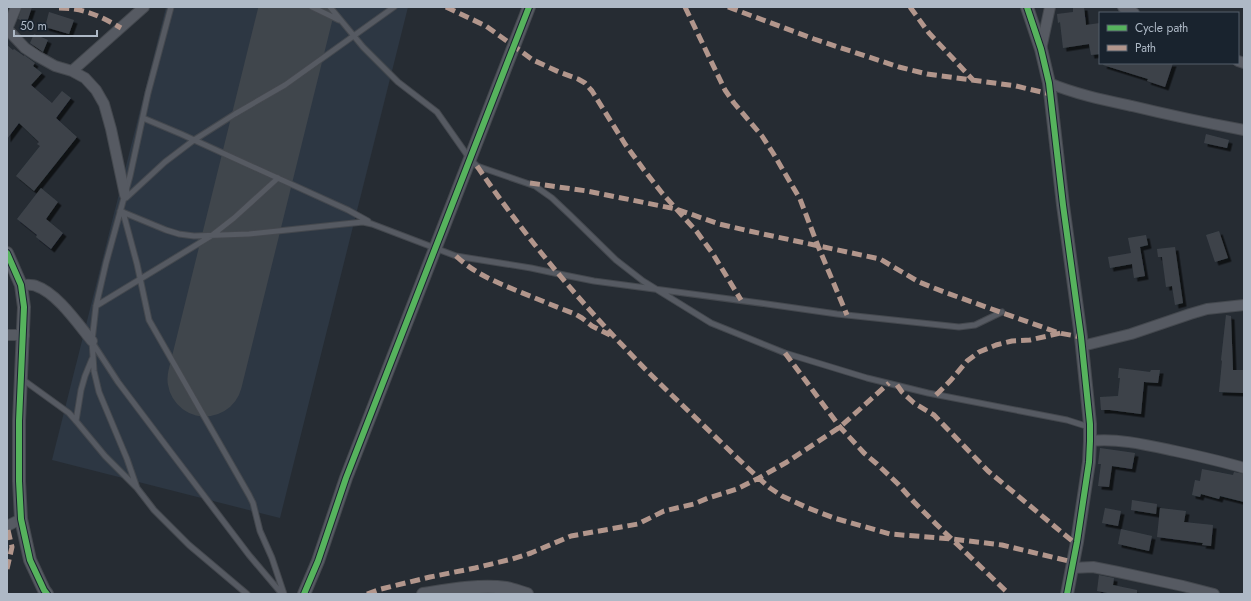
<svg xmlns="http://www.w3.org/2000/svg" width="1251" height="601" font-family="Jost,sans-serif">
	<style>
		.airport { fill: #2d3743 }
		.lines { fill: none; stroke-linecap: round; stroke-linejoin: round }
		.runway { stroke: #40464c; stroke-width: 75 }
		.building { fill: #3d434a; filter: url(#shadow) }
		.service-casing { stroke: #44484e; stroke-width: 7 }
		.minor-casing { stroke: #44484e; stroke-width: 12 }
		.tertiary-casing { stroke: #44484e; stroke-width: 14 }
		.service { stroke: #565a62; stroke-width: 5 }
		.minor { stroke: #565a62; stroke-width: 10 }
		.tertiary { stroke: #565a62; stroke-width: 12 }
		.quiet { stroke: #b2968c; stroke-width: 5; stroke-dasharray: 10 5; stroke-linecap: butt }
		.cycleway-casing { stroke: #19232e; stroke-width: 8 }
		.cycleway { stroke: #56b35d; stroke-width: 6 }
	</style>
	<defs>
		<filter id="shadow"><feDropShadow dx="3.5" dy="3.5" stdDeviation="0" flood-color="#0009"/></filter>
	</defs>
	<rect width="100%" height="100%" fill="#262c33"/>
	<path class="airport" d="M166,7H408L280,518L52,460Z"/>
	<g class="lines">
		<path class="runway" d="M205,379L297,7"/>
	</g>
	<path class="building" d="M22,7H32L27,22L18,19Z
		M1073,7H1084L1086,25L1100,23V54L1091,55L1089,44L1063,48L1060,22L1058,23L1057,14L1073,12Z
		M49,12L74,20L69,34L45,27Z
		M34,34L48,40L43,52L30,43Z
		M7,45L13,50L14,49L24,56V55L35,63L33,66L42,73L31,85L52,103L62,91L71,98L56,118L77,137L34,191L16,176L40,146L37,144L39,142L19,123L7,139Z
		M1104,63H1173L1165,87L1147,81L1148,79L1103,65Z
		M1206,134L1229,140L1227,148L1204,143Z
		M41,188L58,202L46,219L63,233L51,249L36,237L37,235L17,219Z
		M1219,231L1228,258L1215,262L1206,235Z
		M1146,235L1148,245L1140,247L1145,276L1134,278L1132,264L1110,268L1108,257L1131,253L1128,238Z
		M1175,247L1183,303L1175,305L1172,286L1166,287L1162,257H1158L1157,249Z
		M1226,315L1231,316L1233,370H1244V393L1219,392L1222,361L1221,360Z
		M1119,368L1150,372L1151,370H1160L1158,383L1144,382L1141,414L1110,410H1101L1100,397L1118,396L1120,378H1118Z
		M1100,448L1135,453L1132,469L1112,466L1109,487L1098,486L1101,464H1098Z
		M1202,469L1233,475L1234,472L1244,474V502L1220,496L1219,499L1201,494L1200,497L1192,495L1195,480L1200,481Z
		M1132,500L1157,504L1156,514L1131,510Z
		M1105,508L1121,511L1118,526L1102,523Z
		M1160,508L1186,511L1184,522L1213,525L1211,546L1202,545L1203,543L1157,537Z
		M1121,529L1152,536L1149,551L1118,544Z
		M1099,575L1114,578L1113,585L1137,590V594H1113L1097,591Z"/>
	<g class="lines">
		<defs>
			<path id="service" d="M171,7L148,93L130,176L106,263L96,306L92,341L94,371L99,392L127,459L137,488L154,510L189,545L247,594
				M312,7L339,20
				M330,7L363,47L398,82L437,112L470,159L477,166L535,186L552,198L570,215L616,260L643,281L711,323L785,353L867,378L928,393L1067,420L1089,427
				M143,118L181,134L348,210L368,221
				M126,198L165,162L194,140L235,114L285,85L394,7
				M120,211L166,230L179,234L194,236L249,234L363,222L372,224L456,256L531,268L559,274L594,281L767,304L837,314L959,327L975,325L1002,312
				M123,212L137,264L149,320L249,495L253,503L260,531L272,558L284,594
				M96,306L211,236L234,218L278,178
				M92,342L118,382L167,447L249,555L282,594
				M22,379L69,413L76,421L105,456L136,487
				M76,421L81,390L85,376L92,359"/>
			<path id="minor" d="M1123,7L1134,13
				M7,29L25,48L37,56L55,66L72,71L85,78L96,90L104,104L111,129L125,195
				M7,29L16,7
				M1041,49L1050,7
				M1238,61L1244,63
				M72,71L144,7
				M1049,83C1075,94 1104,100 1132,106C1169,115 1207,123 1244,130
				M21,285C26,285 32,284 36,286C57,293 78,324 92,341
				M7,335H24
				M1082,346L1131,334L1190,314L1207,309L1244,305
				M1090,441C1119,438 1147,445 1175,451C1198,456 1221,461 1244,468
				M7,526L21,519
				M1072,568L1093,567L1118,572L1183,586L1214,594"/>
			<path id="tertiary" d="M1027,7L1041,49L1049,83L1063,205L1081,337L1090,424V441L1089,462L1077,542L1067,594
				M7,253L21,285L24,307L19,421V481L21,519L30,560L44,590L47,594
				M304,594L318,561L346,478L529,7
				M423,594C448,590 481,584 506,588C513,589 520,592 527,594"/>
		</defs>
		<use href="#service" class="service-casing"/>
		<use href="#minor" class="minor-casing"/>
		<use href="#tertiary" class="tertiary-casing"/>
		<use href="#service" class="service"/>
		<use href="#minor" class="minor"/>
		<use href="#tertiary" class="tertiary"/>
		<path class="quiet" d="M446,7L486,26L533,60L559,72L578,79L585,83L592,91L625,144L644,170L662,193L697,232L713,254L741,300
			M685,7L725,90L734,103L762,136L773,153L800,199L818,246L847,315
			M728,7L814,39L899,67L927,74L1016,86L1050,94
			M910,7L929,33L974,81
			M59,8C84,8 100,16 121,28
			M477,166C521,231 572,293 626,349C650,375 676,399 702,424C725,446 747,468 770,488L782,496L808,508L834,518L890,534L952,539L1002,545L1073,562
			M530,183L587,191L676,209L719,224L749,231L880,259L919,282L944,292L1059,333L1081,337
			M456,256C475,274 496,282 520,292C538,299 556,307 575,314L582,318L592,326L610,335
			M785,353L840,427L864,453L877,464L898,484L914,502L936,524L1009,594
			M897,385L902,392L914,403L934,415L988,471L1077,545
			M936,395L951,380L967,361L979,352L996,345L1012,341L1030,340L1061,333
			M7,569L12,547L7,526
			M367,594L381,589L430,577L475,568L512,559L531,553L571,536L638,524L664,511L694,504L708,498L737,489L759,478L787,462L840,427L889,383"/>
		<defs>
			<path id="cycleway" d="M1027,7L1041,49L1049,83L1063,205L1081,337L1090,424V441L1089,462L1077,542L1067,594
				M7,253L21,285L24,307L19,421V481L21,519L30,560L44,590L47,594
				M304,594L318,561L346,478L529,7"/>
		</defs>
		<use href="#cycleway" class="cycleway-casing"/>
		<use href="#cycleway" class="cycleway"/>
	</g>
	<rect width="1251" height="601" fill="none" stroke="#aeb9c6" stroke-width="16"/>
	<rect x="1099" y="12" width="140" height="52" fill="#19232e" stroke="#555f6b"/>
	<rect x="1107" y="25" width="20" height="6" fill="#56b35d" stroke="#555f6b"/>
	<text x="1135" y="32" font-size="12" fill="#aeb9c6">Cycle path</text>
	<rect x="1107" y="45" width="20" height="6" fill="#b2968c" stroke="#555f6b"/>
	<text x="1135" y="52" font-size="12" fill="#aeb9c6">Path</text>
	<path d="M14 30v6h83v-6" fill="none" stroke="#aeb9c6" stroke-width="2"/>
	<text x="20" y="30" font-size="12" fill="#aeb9c6" stroke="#19232e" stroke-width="3" paint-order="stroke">50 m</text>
</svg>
